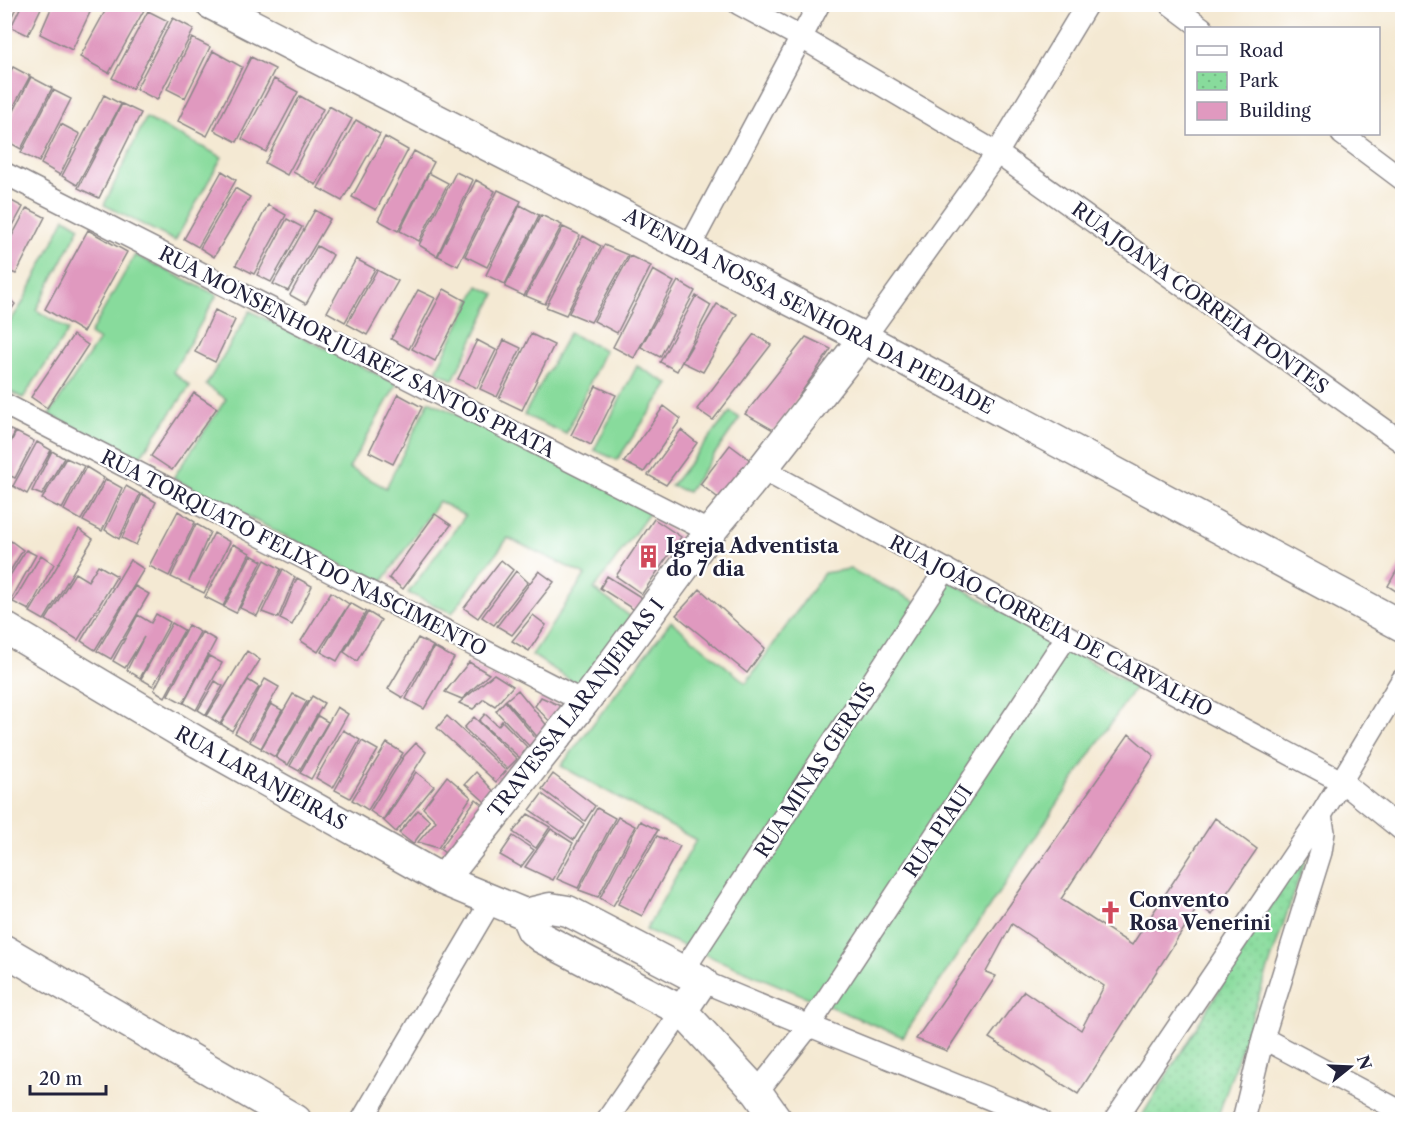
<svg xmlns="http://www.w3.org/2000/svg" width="1407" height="1124" font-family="'Libre Caslon Text',serif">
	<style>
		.grass { fill: #88db9c; stroke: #557e6c; stroke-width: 1.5 }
		.park { fill: url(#park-dots); stroke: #557e6c; stroke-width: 1.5 }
		.building { fill: #e099bf }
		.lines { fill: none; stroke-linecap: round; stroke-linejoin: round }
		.street-casing { stroke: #8b8687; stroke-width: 24 }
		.secondary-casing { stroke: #8b8687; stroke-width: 33 }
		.street { stroke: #fff; stroke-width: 21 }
		.secondary { stroke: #fff; stroke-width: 30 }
		.labels { text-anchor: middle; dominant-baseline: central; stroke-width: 4.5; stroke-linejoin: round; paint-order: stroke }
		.street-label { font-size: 20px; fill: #22223b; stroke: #fff }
		.poi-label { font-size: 20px; font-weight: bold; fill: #22223b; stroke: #fff; text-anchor: start }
	</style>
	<defs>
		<pattern id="park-dots" width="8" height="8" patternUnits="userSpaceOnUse" patternTransform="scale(1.5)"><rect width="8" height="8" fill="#88db9c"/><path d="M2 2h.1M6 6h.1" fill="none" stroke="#75bc87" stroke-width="1.8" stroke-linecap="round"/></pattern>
	</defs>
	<rect width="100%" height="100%" fill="#fff"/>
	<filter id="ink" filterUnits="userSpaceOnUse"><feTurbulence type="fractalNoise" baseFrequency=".0167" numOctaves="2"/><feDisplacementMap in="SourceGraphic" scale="12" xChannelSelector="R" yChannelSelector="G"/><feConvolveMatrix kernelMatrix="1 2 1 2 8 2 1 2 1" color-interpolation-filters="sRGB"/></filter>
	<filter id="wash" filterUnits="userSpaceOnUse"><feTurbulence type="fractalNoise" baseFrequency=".008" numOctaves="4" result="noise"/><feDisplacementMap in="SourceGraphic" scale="24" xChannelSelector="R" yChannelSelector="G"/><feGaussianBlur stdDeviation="1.35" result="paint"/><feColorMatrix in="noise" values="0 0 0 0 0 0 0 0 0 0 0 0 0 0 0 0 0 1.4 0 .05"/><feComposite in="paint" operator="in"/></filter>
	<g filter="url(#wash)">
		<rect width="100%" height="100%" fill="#f4e9d3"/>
		<path class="grass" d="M146,118L222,157L175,241L104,205Z
			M65,218L80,227L36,310L69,330L23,398L5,389V329L22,304Z
			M135,255L217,295L173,372L190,386L140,457L49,415L99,340L90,334Z
			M478,286L495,294L453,380L436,371Z
			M250,311L397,384L349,468L386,488L429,401L653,508L594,589L635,620L585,690L532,655L585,575L508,538L452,613L408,593L465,516L439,501L380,585L173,478L226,399L206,385Z
			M569,333L605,350L566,434L524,415Z
			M637,366L669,384L617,460L594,450Z
			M730,412L740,418L688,492L671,486Z
			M850,569L931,609L948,580L1135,687L903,1037L646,930L696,840L561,766L671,621L746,683L824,573Z"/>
		<path class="park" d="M1313,837L1217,1119H1140Z"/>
		<g id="blocks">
			<path class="building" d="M4,4H18L9,22L4,19Z
				M22,4H43L28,35L11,27Z
				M53,4H94L72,50L40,34Z
				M109,4H134L144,10L109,73L80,57Z
				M148,11L168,21L132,89L112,78Z
				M173,18L194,29L157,100L136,89Z
				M192,38L210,47L185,98L167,89Z
				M213,51L242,67L207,136L178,121Z
				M251,57L275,69L237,142L214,130Z
				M13,67L30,76L4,124V82Z
				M31,77L52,88L21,149L5,140V129Z
				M274,79L298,92L266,152L242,139Z
				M53,90L71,99L39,162L21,153Z
				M104,95L121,104L77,185L62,176Z
				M300,96L323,109L287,175L265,163Z
				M122,104L141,113L99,198L78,188Z
				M329,106L352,119L316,185L293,172Z
				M356,120L380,134L342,201L318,188Z
				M61,124L80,134L60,175L41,164Z
				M385,137L408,150L376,210L352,197Z
				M414,151L434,162L398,231L378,220Z
				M222,171L236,180L198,247L184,239Z
				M456,172L473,180L437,256L419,245Z
				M429,173L448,183L419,241L400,231Z
				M476,180L495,191L458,266L438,256Z
				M235,188L250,197L214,257L200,248Z
				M498,190L521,201L487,267L465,256Z
				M4,197L23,207L4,242Z
				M268,205L286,215L254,274L236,265Z
				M520,205L539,215L505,284L486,275Z
				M27,208L45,217L16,274L4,269V251Z
				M315,210L330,219L288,291L273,284Z
				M541,215L562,225L524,296L505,287Z
				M287,219L302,227L271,282L257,275Z
				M563,227L580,235L545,304L526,296Z
				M88,230L127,252L83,332L45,309Z
				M583,236L601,246L566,315L546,307Z
				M604,245L628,255L591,322L569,313Z
				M317,246L333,255L306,304L290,295Z
				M630,256L651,266L617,333L594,321Z
				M356,259L375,269L345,322L327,312Z
				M377,270L398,281L367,335L347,324Z
				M653,270L674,282L634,358L613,347Z
				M678,281L695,291L660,357L641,347Z
				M444,289L466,301L435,361L412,349Z
				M418,290L435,298L409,349L391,339Z
				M5,295L15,304L5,319Z
				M696,296L711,305L677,371L660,362Z
				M717,304L737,314L703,372L682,362Z
				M215,310L235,320L215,362L195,352Z
				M531,334L554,345L522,410L499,399Z
				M754,334L771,345L713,420L697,409Z
				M73,335L88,345L47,408L31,397Z
				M806,337L831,349L775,431L745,414Z
				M477,340L496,350L477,388L458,379Z
				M504,340L521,348L497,397L480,389Z
				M596,386L616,395L591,445L571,435Z
				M194,393L217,408L172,470L151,456Z
				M398,394L422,407L393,464L369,452Z
				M664,406L681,419L644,472L624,462Z
				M4,427L15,432L4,453Z
				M681,430L697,443L666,485L648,475Z
				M16,432L34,441L15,478L4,473V456Z
				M37,442L51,450L27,494L13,486Z
				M730,445L750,460L721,500L700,484Z
				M52,451L64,458L42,495L32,491Z
				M66,458L84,466L62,509L42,499Z
				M86,467L104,478L81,520L64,510Z
				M106,479L122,488L102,531L83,521Z
				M126,486L140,494L119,539L105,530Z
				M142,494L156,502L136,545L122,538Z
				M178,511L195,522L169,576L149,566Z
				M435,514L451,525L403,589L389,578Z
				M654,519L681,537L642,594L616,576Z
				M196,524L210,532L189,581L214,533L230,542L204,593L171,577Z
				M79,529L93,539L44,620L30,612Z
				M11,541L23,550L4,581V552Z
				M233,544L250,553L223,606L205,597Z
				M26,550L36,555L12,598L4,594V585Z
				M41,555L54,564L29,610L13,602Z
				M251,555L262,561L236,613L224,607Z
				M130,560L144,569L95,650L81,641Z
				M265,560L281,569L257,616L240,608Z
				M501,560L513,570L478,618L464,608Z
				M1402,561V595L1388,586Z
				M98,565L117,576L78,640L46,620L75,573L88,581Z
				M283,569L295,577L278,618L262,612Z
				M516,571L528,582L494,625L482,617Z
				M539,571L554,582L512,635L497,626Z
				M607,576L647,601L639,613L600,588Z
				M297,578L312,586L292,625L280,619Z
				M135,586L149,594L111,659L97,651Z
				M700,589L765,648L747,673L676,615Z
				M331,592L349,604L318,652L301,641Z
				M350,603L366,612L337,661L321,652Z
				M368,612L381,620L357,661L344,652Z
				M156,614L170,622L140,678L127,670L144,637L125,668L113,661L138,615L151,623Z
				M533,615L546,625L529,651L512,641Z
				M172,623L184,630L153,686L141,679Z
				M188,625L200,632L165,697L154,690Z
				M202,632L216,640L183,703L168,695Z
				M418,638L433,646L403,698L388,689Z
				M434,647L454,658L424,709L406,699Z
				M247,651L260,660L220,724L207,716Z
				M209,656L222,663L196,710L184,703Z
				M469,662L489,674L462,699L445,692Z
				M494,674L513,686L495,706L484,699L473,709L459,703Z
				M265,679L279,687L248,741L235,733Z
				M248,680L259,687L232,731L221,724Z
				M215,681L223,686L206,715L198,710Z
				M518,690L549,728L540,740L506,700Z
				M293,694L307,701L275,757L261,749Z
				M312,696L324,703L288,765L276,758Z
				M541,697L567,709L553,725L535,706Z
				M505,701L538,741L531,748L496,711Z
				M271,704L282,710L261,748L250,742Z
				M337,707L348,714L311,779L300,773Z
				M485,714L498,726L502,721L527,747L520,758L479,721Z
				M318,716L328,722L299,771L290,766Z
				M447,716L506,771L496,782L437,728Z
				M474,717L517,759L507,769L464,728Z
				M343,730L360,740L333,788L316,778Z
				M1129,734L1154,756L1061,899L1132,945L1215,818L1257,849L1212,915L1199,905L1078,1094L989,1038L1024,991L1081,1030L1104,986L1012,924L986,972L996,976L947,1051L916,1039Z
				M362,741L378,750L350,798L335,790Z
				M387,743L403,753L368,810L352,800Z
				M416,743L426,752L383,820L370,811L404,756Z
				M416,772L434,786L396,832L384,821Z
				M476,772L500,798L493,809L465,784Z
				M553,774L595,806L585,821L542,789Z
				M447,776L471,797L438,848L418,842L436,821L423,808Z
				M542,794L584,824L574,840L530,810Z
				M476,799L493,813L455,861L440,849Z
				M597,808L615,818L578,888L557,879Z
				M418,810L430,821L413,844L399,833Z
				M528,814L550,827L536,848L513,832Z
				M618,817L635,826L598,897L579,890Z
				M640,821L658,830L613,906L600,898Z
				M551,829L573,843L553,880L525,867Z
				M513,836L534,850L521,867L500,855Z
				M657,836L680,846L642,916L618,904Z"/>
		</g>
	</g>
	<g filter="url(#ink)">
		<use href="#blocks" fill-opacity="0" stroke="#8b8687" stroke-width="1.5"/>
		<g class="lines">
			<defs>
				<path id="street" d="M739,4L802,38L997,153L1402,442
					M1170,4L1202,28
					M1342,134L1402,179
					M4,173L710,532
					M689,248L819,4
					M864,338L997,153L1087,4
					M4,404L584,702
					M762,469L1067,636L1341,781L1402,830
					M683,971L946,569
					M702,981C814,1029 928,1073 1041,1120
					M1263,1038L1402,1112
					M757,1092L809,1026L1067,636
					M362,1120L491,901
					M607,1120L682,1011
					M1115,1120L1321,815L1402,680
					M1243,1120L1263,1038L1321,852L1324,832L1321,815"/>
				<path id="secondary" d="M211,4L864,338L1402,626
					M4,627L199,743L443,880L525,914L550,908L568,911L702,981L682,1011
					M443,880L584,702L710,532L762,469L864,338
					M525,914L532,930L542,938L682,1011L757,1092L777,1120
					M4,950L296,1120"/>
			</defs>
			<use href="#street" class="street-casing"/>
			<use href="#secondary" class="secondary-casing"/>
			<use href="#street" class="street"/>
			<use href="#secondary" class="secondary"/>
		</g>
	</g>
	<defs>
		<symbol id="building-bare" viewBox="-9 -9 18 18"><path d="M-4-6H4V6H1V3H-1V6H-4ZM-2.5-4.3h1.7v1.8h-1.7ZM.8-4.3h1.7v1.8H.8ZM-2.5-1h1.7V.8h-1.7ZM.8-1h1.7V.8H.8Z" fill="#d1495b" stroke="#fff" stroke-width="2.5" paint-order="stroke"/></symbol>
		<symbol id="church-bare" viewBox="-9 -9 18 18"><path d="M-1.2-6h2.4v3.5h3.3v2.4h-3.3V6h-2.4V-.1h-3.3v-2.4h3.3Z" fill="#d1495b" stroke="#fff" stroke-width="2.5" paint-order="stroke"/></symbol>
	</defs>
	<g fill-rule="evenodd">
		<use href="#building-bare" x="632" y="540" width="33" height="33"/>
		<use href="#church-bare" x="1094" y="896" width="33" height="33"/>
	</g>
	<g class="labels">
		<g class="street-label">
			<text transform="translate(1200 298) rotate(36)">RUA JOANA CORREIA PONTES</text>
			<text transform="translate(809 311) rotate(28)">AVENIDA NOSSA SENHORA DA PIEDADE</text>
			<text transform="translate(357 352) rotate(27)">RUA MONSENHOR JUAREZ SANTOS PRATA</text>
			<text transform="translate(294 553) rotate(27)">RUA TORQUATO FELIX DO NASCIMENTO</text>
			<text transform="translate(1051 626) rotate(28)">RUA JOÃO CORREIA DE CARVALHO</text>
			<text transform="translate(576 708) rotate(-52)">TRAVESSA LARANJEIRAS I</text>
			<text transform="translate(815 770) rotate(-57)">RUA MINAS GERAIS</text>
			<text transform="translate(261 778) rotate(29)">RUA LARANJEIRAS</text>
			<text transform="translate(938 831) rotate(-56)">RUA PIAUI</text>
		</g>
		<g class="poi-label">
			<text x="666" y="546">Igreja Adventista<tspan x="666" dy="23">do 7 dia</tspan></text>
			<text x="1129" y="900">Convento<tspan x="1129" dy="23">Rosa Venerini</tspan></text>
		</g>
	</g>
	<rect width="1407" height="1124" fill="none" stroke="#fff" stroke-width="24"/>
	<rect x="1185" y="27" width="195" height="108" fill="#ffffff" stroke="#a7a7b1" stroke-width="1.5"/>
	<rect x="1197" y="46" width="30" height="9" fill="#ffffff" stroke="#a7a7b1" stroke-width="1.5"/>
	<text x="1239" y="57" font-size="18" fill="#22223b">Road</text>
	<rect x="1197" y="72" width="30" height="18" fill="url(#park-dots)" stroke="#a7a7b1" stroke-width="1.5"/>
	<text x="1239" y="87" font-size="18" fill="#22223b">Park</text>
	<rect x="1197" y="102" width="30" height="18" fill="#e099bf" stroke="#a7a7b1" stroke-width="1.5"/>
	<text x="1239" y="117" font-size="18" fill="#22223b">Building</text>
	<g transform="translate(1350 1067) rotate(72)" stroke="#ffffff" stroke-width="4.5" paint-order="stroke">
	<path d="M0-4.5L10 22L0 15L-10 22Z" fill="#22223b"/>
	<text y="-9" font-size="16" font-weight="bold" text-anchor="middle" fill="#22223b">N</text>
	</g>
	<path d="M30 1085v9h76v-9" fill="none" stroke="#22223b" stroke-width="3"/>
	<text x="39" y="1085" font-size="18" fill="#22223b" stroke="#ffffff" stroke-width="4.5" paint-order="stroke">20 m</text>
</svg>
